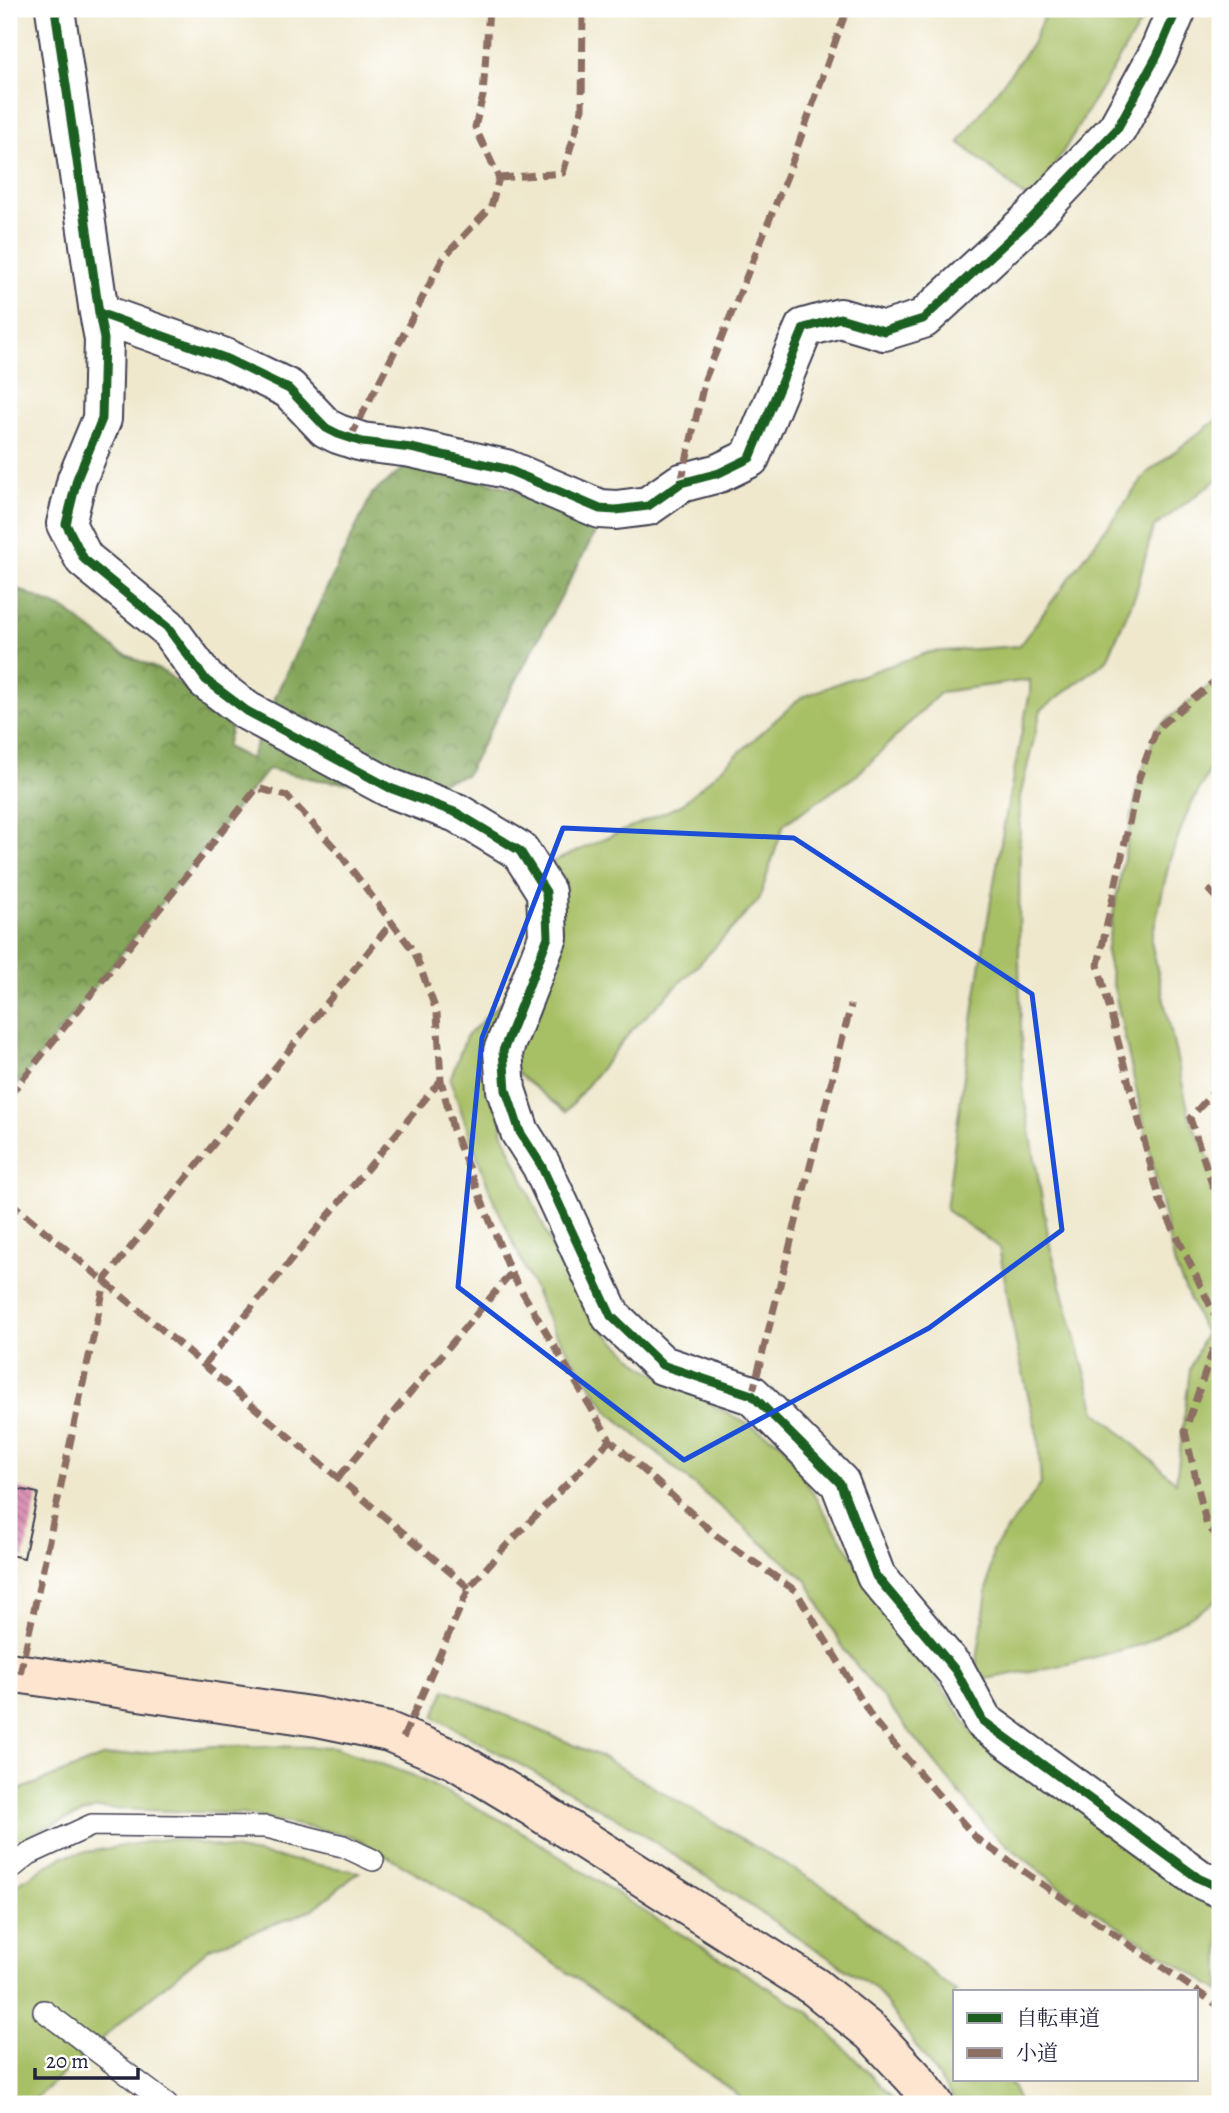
<svg xmlns="http://www.w3.org/2000/svg" width="1229" height="2113" font-family="Alegreya,'Noto Serif JP',serif">
	<style>
		.green { fill: #a7bf65; stroke: #647050; stroke-width: 2 }
		.forest { fill: url(#forest-crowns); stroke: #54644a; stroke-width: 2 }
		.building { fill: url(#building-back-hatch) }
		.lines { fill: none; stroke-linecap: round; stroke-linejoin: round }
		.lane-casing { stroke: #414051; stroke-width: 24 }
		.street-casing { stroke: #414051; stroke-width: 42 }
		.secondary-casing { stroke: #414051; stroke-width: 42 }
		.lane { stroke: #fff; stroke-width: 21 }
		.street { stroke: #fff; stroke-width: 38 }
		.secondary { stroke: #fde5d0; stroke-width: 38 }
		.quiet { stroke: #8d6e63; stroke-width: 7; stroke-dasharray: 14 7; stroke-linecap: butt }
		.cycleway-casing { stroke: #fff; stroke-width: 13 }
		.cycleway { stroke: #1b5e20; stroke-width: 9 }
		.marked { fill: none; stroke: #1d4ed8; stroke-width: 5; stroke-linejoin: round }
	</style>
	<defs>
		<pattern id="forest-crowns" width="20" height="18" patternUnits="userSpaceOnUse" patternTransform="scale(1.75)"><rect width="20" height="18" fill="#85a65a"/><path d="M2 6a3 3 0 1 1 6 0M12 15a3 3 0 1 1 6 0" fill="none" stroke="#6c874c"/></pattern>
		<pattern id="building-back-hatch" width="6" height="6" patternUnits="userSpaceOnUse" patternTransform="scale(1.75)"><rect width="6" height="6" fill="#db93b5"/><path d="M-1 5l2 2M0 0l6 6M5-1l2 2" fill="none" stroke="#b17894"/></pattern>
	</defs>
	<rect width="100%" height="100%" fill="#fff"/>
	<filter id="ink" filterUnits="userSpaceOnUse"><feTurbulence type="fractalNoise" baseFrequency=".0143" numOctaves="2"/><feDisplacementMap in="SourceGraphic" scale="14" xChannelSelector="R" yChannelSelector="G"/><feConvolveMatrix kernelMatrix="1 2 1 2 8 2 1 2 1" color-interpolation-filters="sRGB"/></filter>
	<filter id="wash" filterUnits="userSpaceOnUse"><feTurbulence type="fractalNoise" baseFrequency=".00686" numOctaves="4" result="noise"/><feDisplacementMap in="SourceGraphic" scale="28" xChannelSelector="R" yChannelSelector="G"/><feGaussianBlur stdDeviation="1.57" result="paint"/><feColorMatrix in="noise" values="0 0 0 0 0 0 0 0 0 0 0 0 0 0 0 0 0 1.4 0 .05"/><feComposite in="paint" operator="in"/></filter>
	<g filter="url(#wash)">
		<rect width="100%" height="100%" fill="#efe8cd"/>
		<path class="green" d="M1047,9H1149L1032,203L959,142L1032,44Z
			M1220,417V477L1153,528L1136,593L1107,660L1041,710L1020,797L1019,960L1023,1090L1050,1246L1096,1411L1176,1482L1190,1369L1205,1334L1175,1266L1106,952L1138,784L1157,728L1220,677V759L1215,760L1188,811L1170,859L1151,941L1190,1118L1220,1182V1533L1216,1551L1220,1564V1599L1143,1644L1064,1665L974,1681L993,1550L1041,1484L1038,1438L1016,1343L999,1247L946,1210C968,1035 994,864 1030,692V680L941,692L857,775L784,824L759,900L699,964L631,1031L566,1112L509,1067L553,941L532,871L681,805L800,698L841,682L930,652L1019,646L1147,473Z
			M521,982L502,1131L562,1269L590,1318L642,1366L782,1443L841,1539L975,1736L1220,1907V1991L1074,1898L990,1831L844,1650L807,1581L610,1413L553,1330L491,1194L450,1080L466,1037Z
			M445,1689L604,1758L826,1888L956,1992H954V2080H1009L1021,2104H957L876,1989L629,1825L434,1717Z
			M213,1746L334,1747L412,1775L511,1825L650,1915L810,2013L899,2104H747L734,2092L567,1972L434,1883L352,1836L242,1814L96,1808L41,1829L9,1849V1794L102,1757Z
			M170,1838L359,1872L312,1910L210,1948L128,2016L29,2104H9V1889L63,1856Z"/>
		<path class="forest" d="M414,460L604,516L466,775L417,789L318,780L268,769L9,1095V585L66,610L118,651L166,673L231,727L226,747L250,759L280,686L372,494Z"/>
		<g id="blocks">
			<path class="building" d="M9,1487L38,1493L24,1558L9,1555Z"/>
		</g>
	</g>
	<g filter="url(#ink)">
		<use href="#blocks" fill-opacity="0" stroke="#414051" stroke-width="2"/>
		<g class="lines">
			<defs>
				<path id="lane" d="M9,1870L29,1854L92,1825L267,1827L343,1846L373,1860
					M44,2011L167,2104"/>
				<path id="street" d="M55,9L99,313L104,339L102,419L77,479L66,524L84,559L167,627L206,680L247,711L390,788L457,813L520,851L546,892L548,937L503,1051L506,1090L520,1132L541,1165L611,1316L662,1365L752,1395L840,1483L876,1576L956,1671L983,1721L1198,1878L1220,1888
					M99,313L225,358L289,389L326,428L338,434L362,442L411,448L506,469L600,509L616,510L648,506L681,483L719,473L750,458L804,328L840,318L884,331L923,319L1031,219L1117,129L1158,54L1177,9"/>
				<path id="secondary" d="M9,1672L317,1717L389,1732L455,1760L531,1806L815,1987L872,2033L915,2079L934,2104"/>
			</defs>
			<use href="#lane" class="lane-casing"/>
			<use href="#street" class="street-casing"/>
			<use href="#secondary" class="secondary-casing"/>
			<use href="#lane" class="lane"/>
			<use href="#street" class="street"/>
			<use href="#secondary" class="secondary"/>
			<path class="quiet" d="M499,178L563,173L582,109L583,9
				M350,438L443,258L491,207L499,178L475,127L483,96L489,9
				M681,483L705,379L787,176L847,9
				M1220,677L1157,728L1139,778L1098,965L1160,1201L1220,1326
				M1208,889L1220,902
				M1220,1085L1190,1118L1220,1208
				M9,1096L257,788L287,796L336,849L415,953L437,1013L441,1080L453,1130L511,1273L610,1440L718,1537L796,1591L874,1721L977,1839L1220,2007
				M9,1201L469,1588
				M1220,1329L1185,1431L1207,1527L1220,1537
				M204,1365L441,1080
				M752,1395L851,1005
				M339,1477L511,1273
				M20,1674L106,1278L392,922
				M403,1738L469,1588L501,1551L610,1440"/>
			<defs>
				<path id="cycleway" d="M55,9L99,313L104,339L102,419L77,479L66,524L84,559L167,627L206,680L247,711L390,788L457,813L520,851L546,892L548,937L503,1051L506,1090L520,1132L541,1165L611,1316L662,1365L752,1395L840,1483L876,1576L956,1671L983,1721L1198,1878L1220,1888
					M99,313L225,358L289,389L326,428L338,434L362,442L411,448L506,469L600,509L616,510L648,506L681,483L719,473L750,458L804,328L840,318L884,331L923,319L1031,219L1117,129L1158,54L1177,9"/>
			</defs>
			<use href="#cycleway" class="cycleway-casing"/>
			<use href="#cycleway" class="cycleway"/>
		</g>
	</g>
	<path class="marked" d="M563,828L794,838L1032,994L1062,1230L929,1328L684,1460L458,1287L482,1038Z"/>
	<rect width="1229" height="2113" fill="none" stroke="#fff" stroke-width="35"/>
	<rect x="953" y="1990" width="245" height="91" fill="#ffffff" stroke="#a7a7b1" stroke-width="2"/>
	<rect x="967" y="2013" width="35" height="10" fill="#1b5e20" stroke="#a7a7b1" stroke-width="2"/>
	<text x="1016" y="2025" font-size="21" fill="#22223b">自転車道</text>
	<rect x="967" y="2048" width="35" height="10" fill="#8d6e63" stroke="#a7a7b1" stroke-width="2"/>
	<text x="1016" y="2060" font-size="21" fill="#22223b">小道</text>
	<path d="M35 2068v10h103v-10" fill="none" stroke="#22223b" stroke-width="3.5"/>
	<text x="46" y="2068" font-size="21" fill="#22223b" stroke="#ffffff" stroke-width="5" paint-order="stroke">20 m</text>
</svg>
